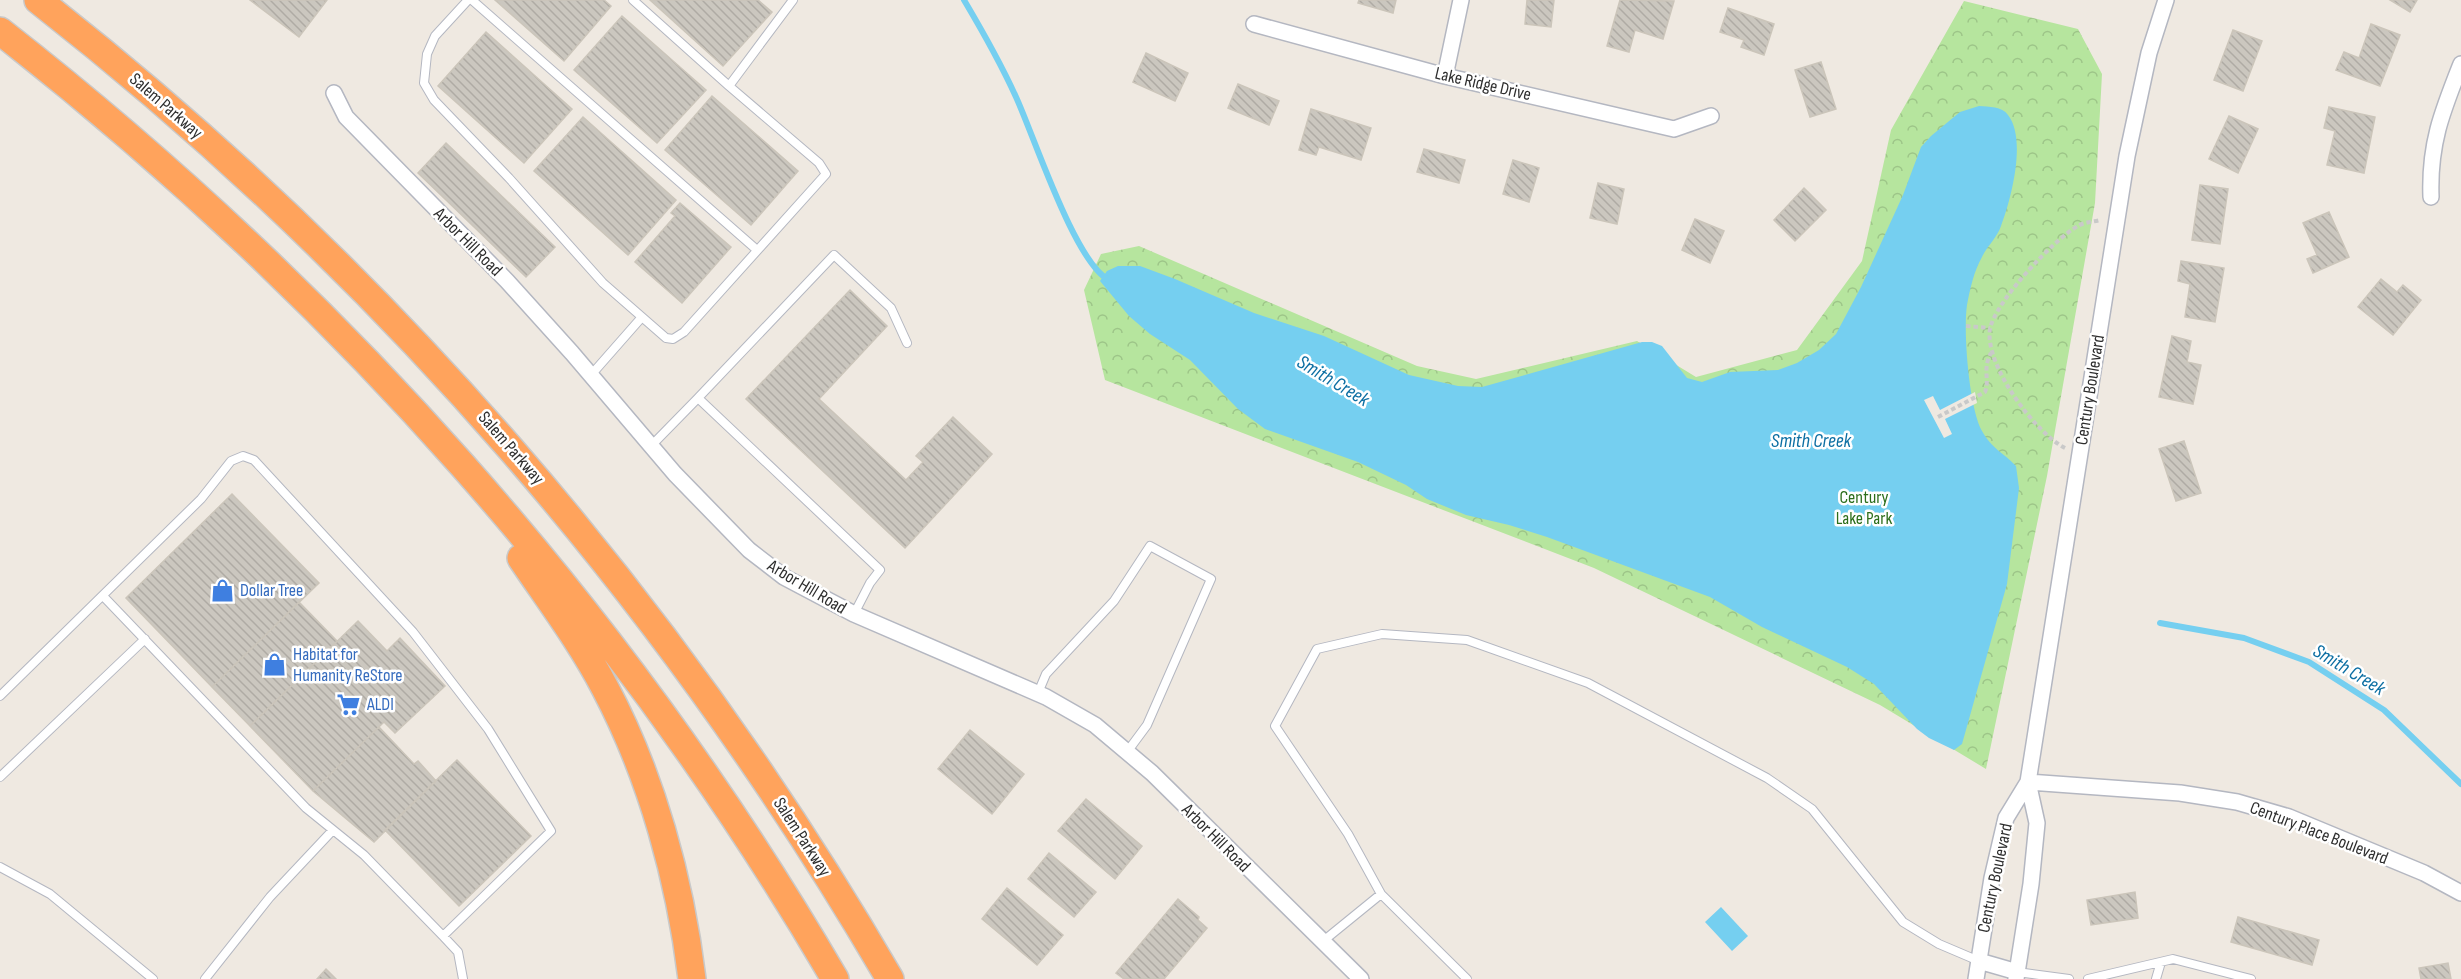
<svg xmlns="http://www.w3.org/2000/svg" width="2461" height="979" font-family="'Sofia Sans Condensed',sans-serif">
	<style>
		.park { fill: url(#park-crowns) }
		.water { fill: #75cff0 }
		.pier { fill: #efe9e1 }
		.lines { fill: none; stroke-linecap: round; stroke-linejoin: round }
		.stream { stroke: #75cff0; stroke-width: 6 }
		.building { fill: url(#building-back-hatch); stroke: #cbc5ba; stroke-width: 1.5 }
		.service-casing { stroke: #b4b7c1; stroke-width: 10 }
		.minor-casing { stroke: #b4b7c1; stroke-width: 18 }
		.motorway-casing { stroke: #c9c9c9; stroke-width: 30 }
		.path { stroke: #c9c9c9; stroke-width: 4; stroke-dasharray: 4.5 3; stroke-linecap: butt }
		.service { stroke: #fff; stroke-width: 8 }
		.minor { stroke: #fff; stroke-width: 15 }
		.motorway { stroke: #ffa35c; stroke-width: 27 }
		.labels { text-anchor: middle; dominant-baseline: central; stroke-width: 5; stroke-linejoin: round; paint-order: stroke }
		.street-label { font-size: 18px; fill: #2e2e2e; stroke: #fff }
		.park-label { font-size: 18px; fill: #2c6e1b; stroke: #fff }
		.shop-label { font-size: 18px; fill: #366cbe; stroke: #fff; text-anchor: start }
		.water-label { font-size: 20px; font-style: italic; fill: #0d6fa3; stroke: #fff }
	</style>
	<defs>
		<pattern id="park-crowns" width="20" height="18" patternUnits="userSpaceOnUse" patternTransform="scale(1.5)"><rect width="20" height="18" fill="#b6e59e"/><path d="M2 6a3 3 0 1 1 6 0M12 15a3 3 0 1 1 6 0" fill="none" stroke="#9dc588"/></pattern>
		<pattern id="building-back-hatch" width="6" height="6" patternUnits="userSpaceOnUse" patternTransform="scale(1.5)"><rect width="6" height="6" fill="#cbc7bf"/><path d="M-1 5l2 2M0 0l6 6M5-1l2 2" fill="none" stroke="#afaba4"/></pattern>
	</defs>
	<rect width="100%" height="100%" fill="#efe9e1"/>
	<path class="park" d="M1964,1L2078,29L2102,74L2095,203L2047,476L1986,769L1880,705L1594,568L1105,380L1084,290L1101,254L1139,246L1417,366L1476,379L1637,341L1696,377L1797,350L1862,261L1891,130Z"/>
	<path class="water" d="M1979,106C1989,107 2002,106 2008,115C2027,139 2011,200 2001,226C1997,238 1987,246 1982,257C1974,271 1970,289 1967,305C1963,331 1969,408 1982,431C1992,449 2004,453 2016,466L2019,488L2007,584L1962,744L1954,750L1929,738L1917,729L1874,684L1847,667L1762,627L1710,597L1547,537L1509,525L1466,515L1427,499L1406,485L1358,462L1265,429L1238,409L1190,360L1150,334L1129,316L1100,281L1107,271L1118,266H1140L1175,279L1254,313L1324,336L1409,375L1458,386L1482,387L1642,342H1652L1662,346L1687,378L1702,382L1730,372L1778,370L1797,363L1819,350L1836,334L1861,287L1903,195L1921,147L1931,136L1960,112Z
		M1721,907L1748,936L1732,951L1705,922Z"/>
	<path class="pier" d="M1975,392L1977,403L1945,419L1952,434L1944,438L1924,400L1933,396L1940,410Z"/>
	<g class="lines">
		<path class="stream" d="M964,0C983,32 1001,64 1016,97C1034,136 1075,263 1109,280
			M2160,623L2244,638L2309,662L2384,710L2461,784"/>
	</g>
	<path class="building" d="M250,0H327L299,37Z
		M495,0H604L611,6L564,61Z
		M650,0H758L772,12L723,66Z
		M1359,0H1396L1393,13L1358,3Z
		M1527,0H1554L1551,27L1525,24Z
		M1620,0L1674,1L1663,39L1635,30L1629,52L1607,46Z
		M2390,0H2417L2410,12Z
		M1728,8L1774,24L1764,55L1741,47L1744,40L1720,32Z
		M622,16L706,90L657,143L574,70Z
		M2371,24L2400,35L2380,86L2336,70L2344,52L2359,58Z
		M2233,30L2262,41L2243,91L2214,80Z
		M486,32L572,109L524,163L438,86Z
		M1146,53L1188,73L1175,101L1133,82Z
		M1821,62L1836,109L1810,117L1795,70Z
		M1238,84L1279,101L1269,125L1228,108Z
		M712,96L798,171L751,225L665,150Z
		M2329,107L2375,117L2364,173L2327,165L2335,131L2324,128Z
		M1311,109L1371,128L1361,160L1319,147L1316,155L1299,150Z
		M2229,116L2258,129L2238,173L2209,159Z
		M583,117L676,200L628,255L534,171Z
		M446,143L555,247L526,277L418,173Z
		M1424,149L1465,160L1459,183L1417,172Z
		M1513,160L1539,168L1529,202L1503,194Z
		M1598,183L1624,189L1617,224L1590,218Z
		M2200,185L2228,189L2220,244L2192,240Z
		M1804,188L1826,210L1795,241L1774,220Z
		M680,203L731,247L682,303L635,262L675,216L671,213Z
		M2329,212L2349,257L2313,273L2307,259L2317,255L2303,223Z
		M1695,219L1724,231L1710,263L1682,250Z
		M2181,261L2224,268L2215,322L2185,317L2190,284L2178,281Z
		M2381,279L2397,292L2403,285L2421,300L2393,335L2358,307Z
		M850,290L887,326L819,399L906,480L923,462L916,456L953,417L992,454L905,548L746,399Z
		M2172,336L2191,341L2187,362L2201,365L2193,404L2159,397Z
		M2184,441L2201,493L2176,501L2159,449Z
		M232,494L319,583L212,687L126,598Z
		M299,602L337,641L250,726L212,687Z
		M358,621L387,651L400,638L445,686L395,733L384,722L313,791L250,726Z
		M379,727L414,764L418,761L436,781L374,842L313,791Z
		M970,730L1024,774L992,814L938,769Z
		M457,760L531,836L459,906L385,830Z
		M1086,799L1142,846L1115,879L1058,831Z
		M1049,853L1096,892L1074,917L1028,879Z
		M1007,888L1063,935L1037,965L982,919Z
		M2135,892L2138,918L2091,925L2087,900Z
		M1178,899L1199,917L1198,920L1207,928L1164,979H1124L1116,973Z
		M2238,917L2319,940L2312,965L2231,942Z
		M2448,963L2451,979H2421L2419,968Z
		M326,969L336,979H317Z"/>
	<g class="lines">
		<defs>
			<path id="service" d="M468,0L435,36L427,54L424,83L434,100L509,178L603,283L666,338L673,339L684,332L826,174L819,163L729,86L793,0
				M472,0L757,250
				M633,0L729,86
				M591,375L642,317
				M698,398L834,255L891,308L907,343
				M651,446L698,398L880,570L870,583L854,614
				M103,596L306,808L364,855L443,936L458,952L463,979
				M1038,693L1046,674L1114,601L1150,546L1211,579L1147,725L1127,752
				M0,696L201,499L231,461L243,456L254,460L413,632L488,729L551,831L443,936
				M0,777L145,639
				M0,867L50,894L153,979
				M1322,942L1381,894
				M2017,972L2069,979
				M205,979L270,897L332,831
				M1467,979L1381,894L1348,834L1275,726L1317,649L1382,634L1467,640L1588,683L1767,778L1812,809L1903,922L1939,944L1979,961
				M2088,979L2173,959L2251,979
				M2156,979L2161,962"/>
			<path id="minor" d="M1254,24L1445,76L1674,129L1711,116
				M1445,76L1461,0
				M334,93L346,117L507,281L572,353L675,474L749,550L784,577L854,614L1046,697L1095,725L1152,773L1361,979
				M2431,197C2429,144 2442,112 2461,64
				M2028,782L2180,793L2237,802L2289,817L2424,873L2461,893
				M1979,961L2017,972
				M1976,979L1992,878L2006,818L2028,782
				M2016,979L2031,884L2037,823L2028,782L2127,156L2149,53L2166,0"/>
			<path id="motorway" d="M38,0C382,269 670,601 890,979
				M0,31C334,292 621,612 835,979
				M521,558C550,601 581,642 605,688C652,777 680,880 692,979"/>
		</defs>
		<use href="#service" class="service-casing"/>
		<use href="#minor" class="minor-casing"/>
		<use href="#motorway" class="motorway-casing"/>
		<path class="path" d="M1966,326L1990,328
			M1938,417L1985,392C1990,380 1982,369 1991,353
			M2065,448C2035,433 1984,364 1990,329C1995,302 2054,239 2078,226C2084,222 2093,222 2100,220"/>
		<use href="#service" class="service"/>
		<use href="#minor" class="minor"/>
		<use href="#motorway" class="motorway"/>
	</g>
	<defs>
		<symbol id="shop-bare" viewBox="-9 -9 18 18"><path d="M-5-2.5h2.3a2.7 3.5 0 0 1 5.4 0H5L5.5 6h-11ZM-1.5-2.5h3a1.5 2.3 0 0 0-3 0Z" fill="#3f7fe0" stroke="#fff" stroke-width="2.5" paint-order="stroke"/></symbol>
		<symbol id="supermarket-bare" viewBox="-9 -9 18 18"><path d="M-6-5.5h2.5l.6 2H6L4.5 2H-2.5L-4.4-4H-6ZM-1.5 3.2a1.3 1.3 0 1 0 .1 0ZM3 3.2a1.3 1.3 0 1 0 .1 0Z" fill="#3f7fe0" stroke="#fff" stroke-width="2.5" paint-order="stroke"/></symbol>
	</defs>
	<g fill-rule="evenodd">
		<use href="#shop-bare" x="206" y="574" width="33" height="33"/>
		<use href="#shop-bare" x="258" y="648" width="33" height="33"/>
		<use href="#supermarket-bare" x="332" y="688" width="33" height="33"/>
	</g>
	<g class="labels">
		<g class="street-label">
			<text transform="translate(1483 84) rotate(13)">Lake Ridge Drive</text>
			<text transform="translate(166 106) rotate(41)">Salem Parkway</text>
			<text transform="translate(468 242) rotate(45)">Arbor Hill Road</text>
			<text transform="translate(2090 390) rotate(-81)">Century Boulevard</text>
			<text transform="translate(511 448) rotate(49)">Salem Parkway</text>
			<text transform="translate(807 587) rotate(31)">Arbor Hill Road</text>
			<text transform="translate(2319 833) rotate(21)">Century Place Boulevard</text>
			<text transform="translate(802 837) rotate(57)">Salem Parkway</text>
			<text transform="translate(1216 838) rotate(45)">Arbor Hill Road</text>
			<text transform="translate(1995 878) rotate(-78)">Century Boulevard</text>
		</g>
		<g class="park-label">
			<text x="1864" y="497">Century<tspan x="1864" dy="21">Lake Park</tspan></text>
		</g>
		<g class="shop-label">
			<text x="240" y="590">Dollar Tree</text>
			<text x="293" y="654">Habitat for<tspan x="293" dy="21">Humanity ReStore</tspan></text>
			<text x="367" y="704">ALDI</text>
		</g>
		<g class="water-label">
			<text transform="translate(1333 381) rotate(31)">Smith Creek</text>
			<text x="1811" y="441">Smith Creek</text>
			<text transform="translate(2349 670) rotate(31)">Smith Creek</text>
		</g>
	</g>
</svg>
